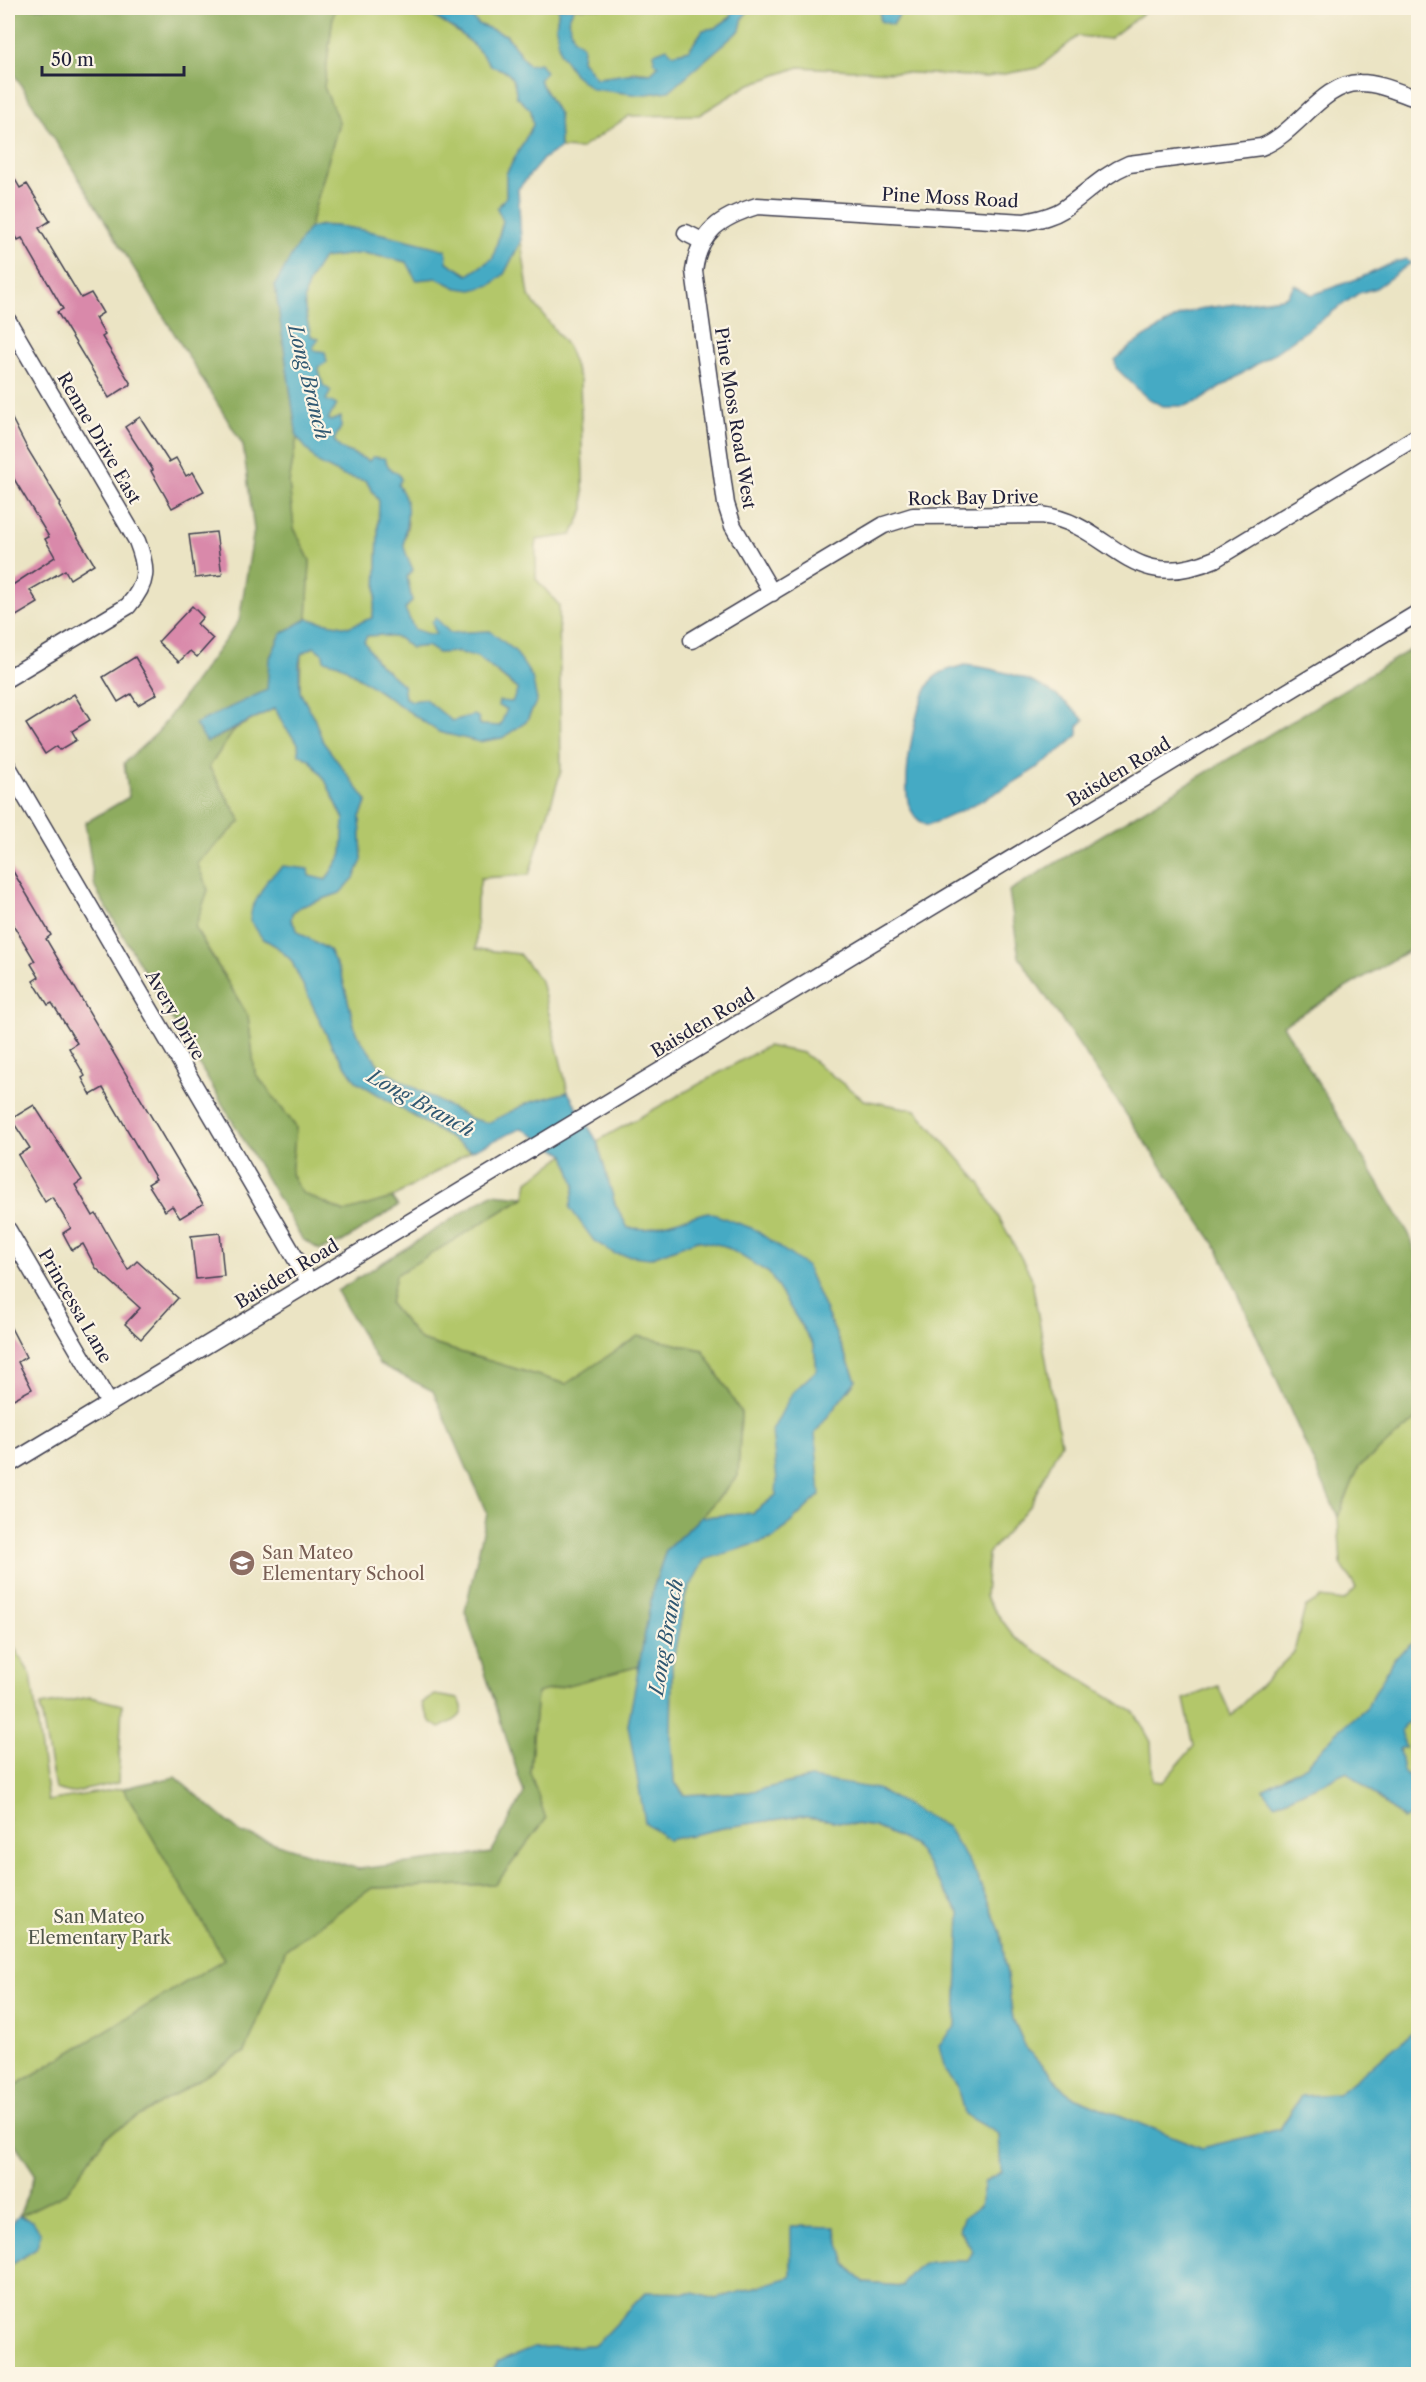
<svg xmlns="http://www.w3.org/2000/svg" width="1426" height="2382" font-family="'Libre Caslon Text',serif">
	<style>
		.green { fill: #b3c76a; stroke: #6a7452; stroke-width: 1.5 }
		.forest { fill: #8eac5e; stroke: #58674c; stroke-width: 1.5 }
		.water { fill: #45aac4; stroke: #346680; stroke-width: 1.5; fill-rule: evenodd }
		.building { fill: #d989aa }
		.lines { fill: none; stroke-linecap: round; stroke-linejoin: round }
		.minor-casing { stroke: #403f50; stroke-width: 19 }
		.minor { stroke: #fff; stroke-width: 16 }
		.labels { text-anchor: middle; dominant-baseline: central; stroke-width: 4.5; stroke-linejoin: round; paint-order: stroke }
		.street-label { font-size: 18px; fill: #22223b; stroke: #fcf5e5 }
		.education-label { font-size: 18px; fill: #785e54; stroke: #fcf5e5; text-anchor: start }
		.park-label { font-size: 18px; fill: #4e5449; stroke: #fcf5e5 }
		.water-label { font-size: 20px; font-style: italic; fill: #305872; stroke: #fcf5e5 }
	</style>
	<rect width="100%" height="100%" fill="#fcf5e5"/>
	<filter id="ink" filterUnits="userSpaceOnUse"><feTurbulence type="fractalNoise" baseFrequency=".0167" numOctaves="2"/><feDisplacementMap in="SourceGraphic" scale="12" xChannelSelector="R" yChannelSelector="G"/><feConvolveMatrix kernelMatrix="1 2 1 2 8 2 1 2 1" color-interpolation-filters="sRGB"/></filter>
	<filter id="wash" filterUnits="userSpaceOnUse"><feTurbulence type="fractalNoise" baseFrequency=".008" numOctaves="4" result="noise"/><feDisplacementMap in="SourceGraphic" scale="24" xChannelSelector="R" yChannelSelector="G"/><feGaussianBlur stdDeviation="1.35" result="paint"/><feColorMatrix in="noise" values="0 0 0 0 0 0 0 0 0 0 0 0 0 0 0 0 0 1.4 0 .05"/><feComposite in="paint" operator="in"/></filter>
	<g filter="url(#wash)">
		<rect width="100%" height="100%" fill="#ebe4c4"/>
		<path class="green" d="M336,8H432L434,17C458,31 475,43 491,66C508,70 516,77 516,96L531,110L533,125L506,174V197L503,221L493,258L468,275L447,262L445,250L354,229L321,225L309,229L339,122L324,87L333,16Z
			M464,8H559L556,27L574,74L640,95L740,30L743,17L751,8H864L880,11L893,25L903,8H1150L1109,39L1078,36L1038,68L987,77L799,67L748,85L699,115L629,116L580,149L560,148L559,115L539,80L507,35L478,24Z
			M574,8H734L732,16L715,28L703,30L689,50L673,54L651,73L634,71L626,76L596,78L582,60L583,46L574,39L568,20Z
			M521,241L529,296L567,346L580,380L584,509L572,535L536,540V579L559,605L561,771L529,875L481,878L477,900L476,949L519,954L541,981L568,1092L528,1103L488,1123L469,1118L382,1070L356,1033L342,976L329,950L299,933L291,920L292,913L300,907L340,893L362,860L360,817L367,801L323,742L314,718L300,692L301,654L314,647L323,654L324,660L339,664L439,732L502,738L526,722L537,700L490,631L428,634L414,629L405,609L412,601L407,577L413,570L403,546L408,523L398,485L391,472L373,457L370,461L340,448L334,440L341,427L340,417L331,421L328,418L326,400L303,307L307,283L322,258L363,253L407,262L417,280L437,278L457,288L504,274Z
			M297,437C321,466 328,472 366,481L379,501L376,597L372,618L348,627L307,619L310,561L294,528L289,483Z
			M380,635L399,638L411,648L427,646L438,653L457,652L478,657L518,690L500,726L479,725L474,715L452,721L425,699L412,701L405,698L403,685L377,662L363,641L367,636Z
			M275,708L284,726L298,743L299,754L310,760L325,780L344,820L342,854L326,880L308,876L262,938L276,946L291,960L332,1046L356,1081L471,1151L392,1198L345,1212L301,1193L291,1174L296,1127L255,1073L248,1016L195,927L208,890L197,863L241,821L209,767L235,729Z
			M767,1046L803,1053L864,1100L916,1110L980,1183L1031,1276L1061,1443L1030,1505L988,1554L985,1597L1015,1638L1135,1713L1151,1742L1153,1781L1163,1782L1194,1746L1184,1699L1218,1686L1231,1715L1294,1652L1305,1608L1321,1598L1344,1601L1356,1588L1341,1564L1338,1517L1359,1467L1418,1418V1639L1394,1658L1367,1707L1335,1734L1307,1765L1263,1789L1276,1804L1347,1772L1403,1819L1418,1815V2028L1338,2094L1301,2096L1280,2129L1202,2148L1071,2096L1026,2048L1013,2019L1001,1933L976,1874L810,1778L749,1792L685,1795L674,1781L671,1739L672,1665L685,1597L703,1560L774,1538L819,1496L815,1433L856,1380L806,1266L709,1212L646,1229L628,1228L615,1204L597,1141Z
			M565,1155L575,1185L570,1208L650,1258L697,1240L725,1245L769,1273L814,1346L817,1370L792,1393L776,1495L753,1513L701,1517L738,1476L741,1413L703,1350L638,1336L566,1384L420,1340L390,1304L395,1275L525,1197L528,1181Z
			M8,1638L31,1675L48,1801L123,1788L225,1959L8,2090Z
			M640,1666L628,1725L668,1840L728,1827L799,1816L875,1827L913,1844L960,1913L956,2026L945,2070L957,2085L964,2114L999,2133L1001,2172L985,2181L980,2206L959,2231L973,2251L968,2261C937,2262 918,2255 903,2286L864,2283L846,2264L835,2227L792,2226L791,2277L715,2299L694,2293L646,2292L595,2345L534,2348L498,2362L490,2374H8V2267L36,2249L33,2221L19,2216L66,2193L106,2136L245,2052L286,1949L372,1888L496,1884L545,1819L530,1772L537,1693Z
			M435,1695L458,1699C471,1715 452,1722 440,1728L430,1721L422,1703Z
			M90,1697L122,1705L118,1783L71,1793L55,1789L40,1706Z
			M1416,1716L1418,1717V1778L1414,1781L1403,1772L1399,1749L1401,1730L1404,1725Z"/>
		<path class="forest" d="M8,8H336L333,16L324,87L339,122L309,229L275,285L297,437L289,483L294,528L310,561L307,619L281,634L269,660L268,690L207,742L235,729L209,767L241,821L197,863L208,890L195,928L248,1016L255,1073L296,1127L291,1174L302,1193L344,1212L392,1198L398,1206L342,1242L320,1250L302,1239L95,888L85,823L129,797L124,763L158,732L239,621L254,530L243,445L8,64Z
			M1418,645V945L1283,1025L1409,1234L1418,1259V1418L1359,1467L1338,1517L1218,1249L1019,957L1009,891Z
			M492,1194L525,1197L396,1275L390,1304L420,1340L566,1384L638,1336L703,1350L741,1413L738,1476L701,1517L666,1550L653,1589L640,1666L537,1693L530,1772L546,1819L496,1884L372,1888L286,1949L245,2052L106,2136L66,2193L19,2216L35,2174L8,2133V2090L224,1959L123,1788L175,1777L241,1833L359,1869L491,1853L524,1793L465,1611L487,1514L433,1391L379,1364L337,1291Z"/>
		<path class="water" d="M432,8H464L478,24L506,35L528,65L540,63L546,72L539,80L559,115L560,148L544,158L518,189L521,241L504,274L491,285L472,290L457,288L437,278L416,280L407,262L363,253L323,258C301,292 301,297 311,336L319,339L313,347L314,350L325,352L327,362L318,367L323,385L331,391L326,400L337,405L328,419L331,421L341,417V427L334,440L340,448L369,461L373,457L384,458L391,471L398,473L401,479L398,485C414,507 405,520 404,544C404,552 410,563 413,570L407,577L412,601L405,609L414,629L428,634H436L432,622L436,618L450,633L490,631L515,651L532,677L537,700L526,722L502,738L479,742L439,732L339,664L324,660L323,654L314,647L301,654L299,665L300,692L314,718L323,742L367,801L360,817L362,860L354,878L340,893L300,907L292,913L291,920L299,933L329,950L342,976L356,1033L382,1070L469,1118L488,1123L528,1103L568,1092L597,1141L615,1204L628,1228L646,1229L708,1212L754,1229L806,1266L856,1380L815,1433L820,1495L774,1538L704,1560L685,1597L672,1665L671,1739L674,1781L684,1795L749,1792L810,1778L877,1789L947,1827L976,1874L1001,1933L1013,2019L1026,2048L1071,2096L1202,2148L1280,2129L1301,2096L1338,2094L1418,2028V2374H490L498,2362L534,2348L595,2345L646,2292L694,2293L715,2299L791,2277V2226L835,2227L846,2264L864,2283L902,2286C919,2255 937,2262 968,2261L973,2251L959,2230L963,2218L980,2206L985,2181L1001,2172L999,2134L964,2114L957,2085L945,2070L939,2045L956,2026L960,1913L913,1844L875,1827L799,1816L728,1827L668,1840L645,1822L628,1725L653,1589L666,1550L701,1517L753,1513L776,1495L777,1480L772,1431L792,1393L817,1370L814,1346L769,1273L725,1246L697,1240L650,1258L615,1254L594,1241L570,1208L575,1185L565,1155L522,1128L471,1151L356,1081L332,1046L291,960L276,946L262,938L250,920L252,908L268,879L283,866L308,869L309,876L326,880L342,854L344,819L325,780L310,760L299,754L298,743L284,726L275,708L207,742L195,724L267,690L269,660L281,634L307,619L348,627L372,618L376,597L379,501L366,481L344,476L318,463L297,437L275,285C281,275 302,235 309,229C325,216 423,244 446,250L447,262L468,275L493,258L503,221L497,208L506,197V174L533,125L531,110L516,96C516,77 508,70 491,66C475,43 458,30 434,17ZM380,635L399,638L411,648L427,646L438,653L457,652L478,657L518,689L512,702L499,701L498,706L507,709L500,726L480,725L478,717L474,715L452,721L425,699L412,701L405,698L403,685L377,662L364,641L367,636Z
			M559,8H574L568,20L574,39L583,46L582,60L596,78C616,77 632,71 651,73L658,66L654,62V53L667,48L673,54L689,50L703,30L715,28L731,17L734,8H751L743,17L740,30L669,91L640,95L592,89L574,74L560,53L556,27Z
			M864,8H903L893,25L880,21V11Z
			M1407,259L1411,263L1376,288L1359,293L1276,352L1199,401L1184,406H1162L1146,397L1116,368L1115,360L1132,345L1179,316L1198,309L1282,298L1287,296L1295,284L1312,295L1362,277L1395,262Z
			M965,665C1013,671 1050,683 1084,720L1078,726V735C1035,775 981,803 927,826C917,821 911,813 908,802C903,776 915,701 932,680C939,671 954,668 965,665Z
			M1418,1639V1717H1416L1404,1725L1401,1730L1405,1747L1399,1749L1403,1771L1414,1781L1418,1778V1815L1404,1819L1347,1772L1275,1804L1263,1789L1307,1765L1335,1734L1367,1707L1394,1658Z
			M19,2216L33,2221L41,2234L36,2249L8,2267V2226Z"/>
		<g id="blocks">
			<path class="building" d="M8,167L20,188L27,184L50,221L39,228L81,298L91,293L103,313L95,318L105,335L102,337L131,384L109,398L57,312L63,309L22,238L18,240L8,223Z
				M8,411L27,448L61,504L59,506L94,564L70,579L65,570L30,590L38,603L8,621V588L55,557L45,539L49,537L8,469Z
				M140,417L169,462L176,458L186,476L193,472L204,491L172,508L151,471L153,470L125,427Z
				M216,532L222,575L195,578L189,535Z
				M192,606L203,617L197,624L213,639L197,657L190,651L179,662L158,642Z
				M135,657L157,694L138,705L131,694L118,702L103,677Z
				M74,694L90,720L72,731L77,740L60,750L57,746L45,754L26,724Z
				M8,863L51,935L46,939L203,1204L180,1218L172,1206L165,1211L148,1184L156,1179L103,1088L91,1095L82,1078L85,1076L69,1048L77,1043L52,1003L48,1005L33,981L39,977L31,964L35,961L8,916Z
				M34,1105L82,1180L75,1185L93,1216L96,1214L128,1270L137,1261L178,1298L141,1339L125,1324L140,1308L96,1268L83,1244L72,1250L63,1233L71,1228L52,1197L45,1202L18,1155L30,1148L11,1119Z
				M220,1233L224,1276L196,1279L191,1236Z
				M8,1322L26,1357L18,1362L32,1389L8,1402Z"/>
		</g>
	</g>
	<g filter="url(#ink)">
		<use href="#blocks" fill-opacity="0" stroke="#403f50" stroke-width="1.5"/>
		<g class="lines">
			<defs>
				<path id="minor" d="M686,233L702,241
					M8,321L137,541C148,569 148,583 128,606L8,678
					M772,593L733,526L726,504L694,271C699,231 721,217 757,206L1025,222C1038,219 1051,217 1062,210C1085,195 1102,175 1129,164L1261,147C1295,135 1323,82 1360,83C1380,83 1400,93 1418,99
					M692,640L884,525L913,516L1041,515C1113,524 1128,597 1215,559L1418,436
					M8,767L310,1283
					M8,1230L109,1403
					M8,1465L1418,613"/>
			</defs>
			<use href="#minor" class="minor-casing"/>
			<use href="#minor" class="minor"/>
		</g>
	</g>
	<defs>
		<symbol id="school-disc" viewBox="-11 -11 22 22"><circle r="9.5" fill="#8d6e63" stroke="#fcf5e5"/><path d="M0-5L7-2L0 1L-7-2ZM-4 1L0 2.5L4 1V4Q0 6-4 4Z" fill="#fff"/></symbol>
	</defs>
	<g fill-rule="evenodd">
		<use href="#school-disc" x="227" y="1548" width="30" height="30"/>
	</g>
	<g class="labels">
		<g class="street-label">
			<text transform="translate(950 198) rotate(3)">Pine Moss Road</text>
			<text transform="translate(735 418) rotate(81)">Pine Moss Road West</text>
			<text transform="translate(99 438) rotate(60)">Renne Drive East</text>
			<text transform="translate(973 498) rotate(-1)">Rock Bay Drive</text>
			<text transform="translate(1119 772) rotate(-31)">Baisden Road</text>
			<text transform="translate(175 1015) rotate(60)">Avery Drive</text>
			<text transform="translate(703 1023) rotate(-31)">Baisden Road</text>
			<text transform="translate(287 1274) rotate(-31)">Baisden Road</text>
			<text transform="translate(75 1306) rotate(60)">Princessa Lane</text>
		</g>
		<g class="education-label">
			<text x="262" y="1553">San Mateo<tspan x="262" dy="21">Elementary School</tspan></text>
		</g>
		<g class="park-label">
			<text x="99" y="1917">San Mateo<tspan x="99" dy="21">Elementary Park</tspan></text>
		</g>
		<g class="water-label">
			<text transform="translate(309 382) rotate(76)">Long Branch</text>
			<text transform="translate(421 1103) rotate(29)">Long Branch</text>
			<text transform="translate(666 1637) rotate(-80)">Long Branch</text>
		</g>
	</g>
	<rect width="1426" height="2382" fill="none" stroke="#fcf5e5" stroke-width="30"/>
	<path d="M42 66v9h142v-9" fill="none" stroke="#22223b" stroke-width="3"/>
	<text x="51" y="66" font-size="18" fill="#22223b" stroke="#fcf5e5" stroke-width="4.5" paint-order="stroke">50 m</text>
</svg>
